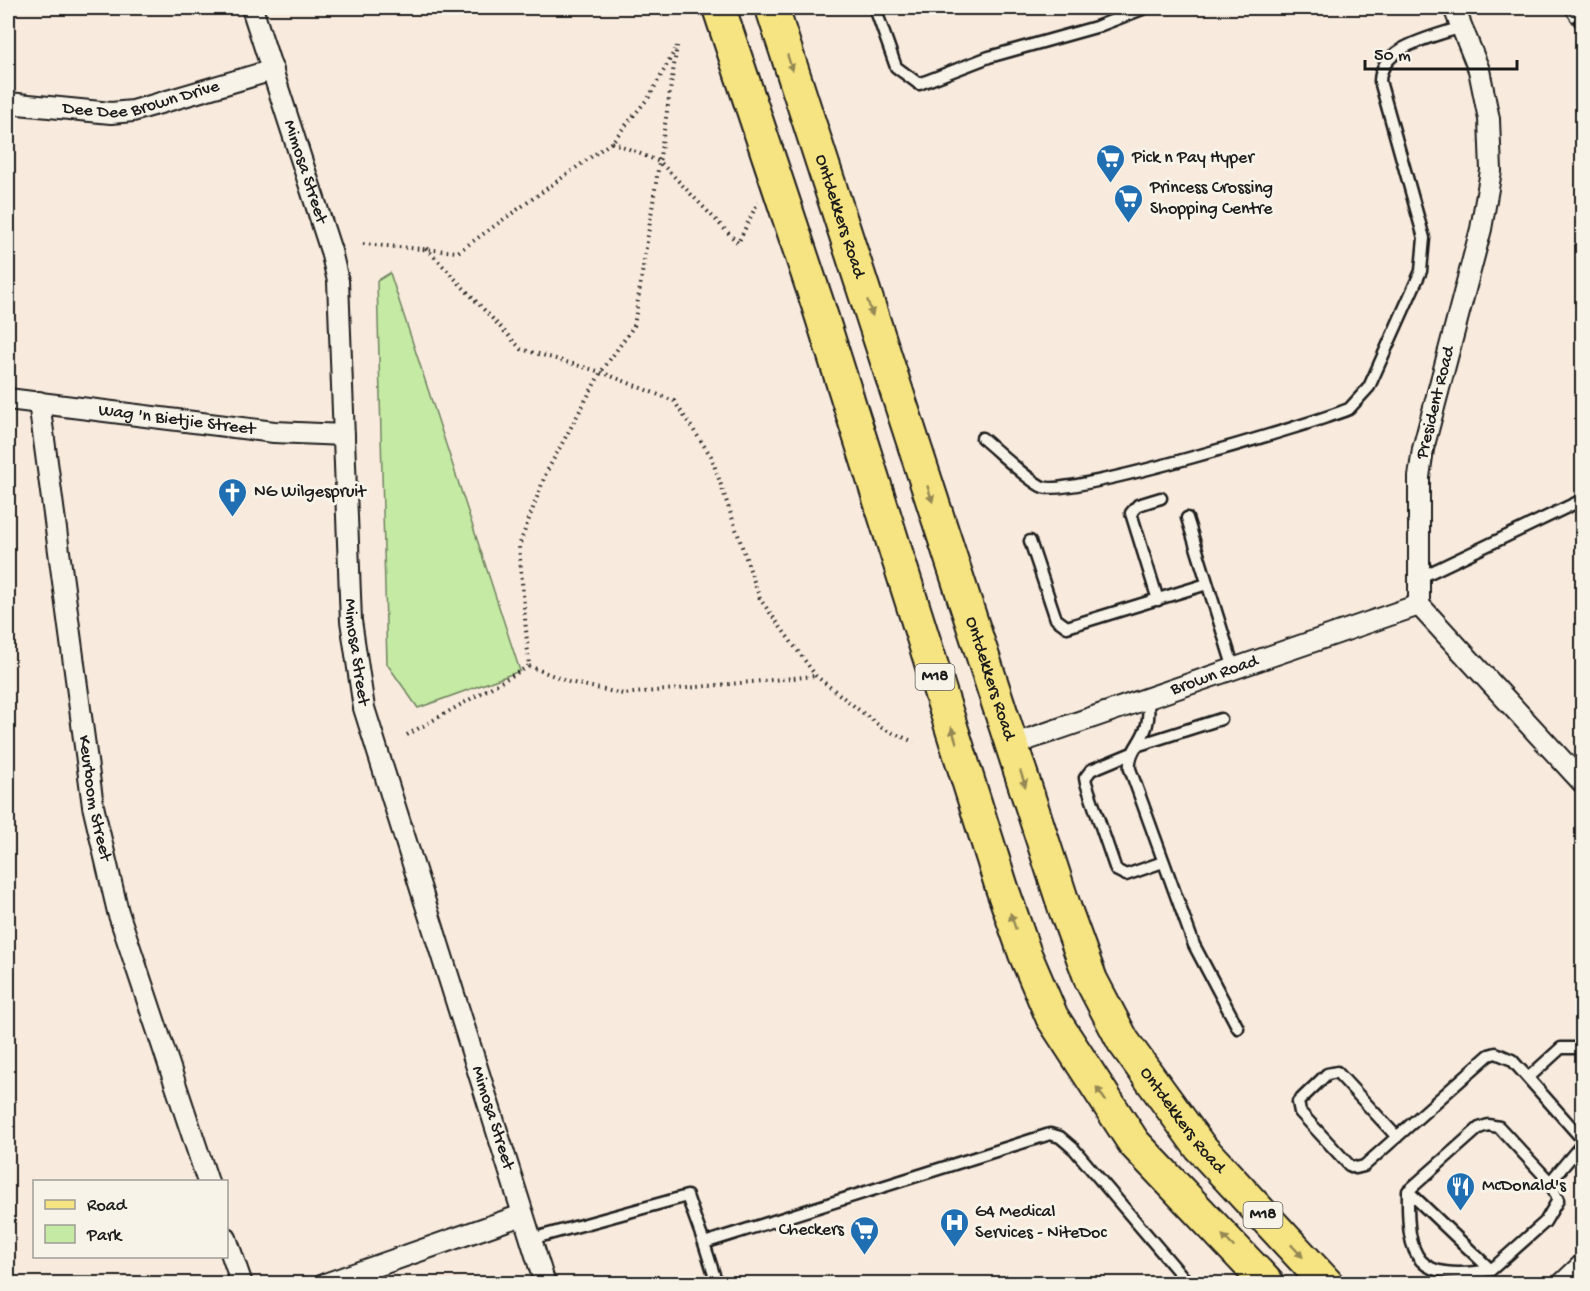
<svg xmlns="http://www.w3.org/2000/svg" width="1590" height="1291" font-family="'Gochi Hand',sans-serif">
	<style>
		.green { fill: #c5eaa4; stroke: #708360; stroke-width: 1.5 }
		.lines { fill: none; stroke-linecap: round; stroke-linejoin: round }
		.service-casing { stroke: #1c1c1c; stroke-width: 15 }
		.minor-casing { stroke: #1c1c1c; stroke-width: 24 }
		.primary-casing { stroke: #1c1c1c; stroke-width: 36 }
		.path { stroke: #1c1c1c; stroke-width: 4; stroke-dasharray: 1.5 4.5; stroke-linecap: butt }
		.service { stroke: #f7f3e8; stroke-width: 10 }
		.minor { stroke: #f7f3e8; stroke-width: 20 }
		.primary { stroke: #f6e381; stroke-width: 32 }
		.rail-casing { stroke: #1c1c1c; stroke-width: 7 }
		.rail { stroke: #f7f3e8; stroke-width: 4.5; stroke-dasharray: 14; stroke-linecap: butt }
		.oneway { fill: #948954 }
		.labels { text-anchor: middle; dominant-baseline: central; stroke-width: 6; stroke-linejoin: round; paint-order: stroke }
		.shield { fill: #f7f3e8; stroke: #5e5c59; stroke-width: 1.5 }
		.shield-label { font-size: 16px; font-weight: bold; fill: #1c1c1c }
		.street-label { font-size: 18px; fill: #1c1c1c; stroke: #f7f3e8 }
		.poi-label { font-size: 18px; fill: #1c1c1c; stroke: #f7f3e8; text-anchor: start }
	</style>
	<rect width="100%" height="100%" fill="#f8eadd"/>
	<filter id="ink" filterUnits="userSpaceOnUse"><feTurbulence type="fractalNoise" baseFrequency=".0167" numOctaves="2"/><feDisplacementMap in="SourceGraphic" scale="12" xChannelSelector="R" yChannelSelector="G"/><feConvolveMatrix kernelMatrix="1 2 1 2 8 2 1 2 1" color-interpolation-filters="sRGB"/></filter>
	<g filter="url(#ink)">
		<path class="green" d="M390,273L520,671L418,708L387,664L377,281Z"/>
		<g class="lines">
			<defs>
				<path id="service" d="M875,8L896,67L919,84L989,57L1096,27L1145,8
					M982,438C997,450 1027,480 1043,487C1069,497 1312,424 1349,409L1369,387L1421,271L1424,238L1380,81C1381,45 1435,37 1464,26
					M1187,518L1234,669
					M1030,541L1056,619L1067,627L1207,584
					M1419,578L1582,500
					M1158,600L1131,513L1138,505L1161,498
					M1147,699C1155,738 1127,745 1130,769L1194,945L1238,1028
					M1139,745L1221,719
					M1132,753L1091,770L1085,778L1086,783L1116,870L1126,875L1163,862
					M1528,1078L1561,1048H1582
					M1488,1125L1499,1127L1550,1182L1558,1200L1545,1222L1491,1270L1408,1191L1479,1128Z
					M1397,1137L1337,1072L1327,1074L1298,1102L1300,1112L1349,1165L1356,1168L1364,1166L1489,1055L1496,1053L1512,1060L1582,1139
					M1550,1182L1582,1144
					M1408,1191C1407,1259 1416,1282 1491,1270
					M531,1239L687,1196L704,1243L1050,1134L1060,1137L1074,1149L1183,1277
					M704,1243L717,1284
					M1174,1284L1183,1277L1189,1284"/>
				<g id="minor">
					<path id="s1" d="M252,8L331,251L338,281L351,621L364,708L545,1284"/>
					<path d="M1454,8L1479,70L1489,119L1491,171L1481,229L1423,449L1419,477V605L1582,782"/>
					<path id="s2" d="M8,103L111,113L133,111L273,70"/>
					<path id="s3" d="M8,399L274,432L344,435"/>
					<path id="s4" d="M39,402L93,806L118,912L208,1182"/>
					<path id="s5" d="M1012,745L1419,605"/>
					<path d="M226,1238L242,1284"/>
					<path d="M325,1284L522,1215"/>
					<path d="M1562,1284L1582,1265"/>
				</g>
				<g id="primary">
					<path d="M719,8L819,308L1002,888L1025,954L1052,1017L1134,1143L1268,1284"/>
					<path id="s6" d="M772,8L1065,909L1091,980L1123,1041L1200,1147L1327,1284"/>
				</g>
			</defs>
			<use href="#service" class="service-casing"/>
			<use href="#minor" class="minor-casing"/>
			<use href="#primary" class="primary-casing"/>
			<path class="path" d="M612,142L660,162L738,243L758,202
				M363,244L458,252L612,142L649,97L675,50
				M426,248L521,349L601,372L674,401L711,456L760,599L816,676L882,728L914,742
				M529,666L569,682L623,694L815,676
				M407,735L529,666L519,546L546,473L601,372L634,326L677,46"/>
			<use href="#service" class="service"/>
			<use href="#minor" class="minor"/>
			<use href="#primary" class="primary"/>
			<defs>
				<path id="rail" d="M1566,8L1582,31
					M1580,8L1582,11"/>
			</defs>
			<use href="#rail" class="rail-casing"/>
			<use href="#rail" class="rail"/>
		</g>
		<defs><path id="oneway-solid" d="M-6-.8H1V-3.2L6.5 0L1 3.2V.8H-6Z" transform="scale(1.5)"/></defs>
		<g class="oneway">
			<use href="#oneway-solid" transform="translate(790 63) rotate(72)"/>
			<use href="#oneway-solid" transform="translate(870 308) rotate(72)"/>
			<use href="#oneway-solid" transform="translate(930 494) rotate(72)"/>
			<use href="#oneway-solid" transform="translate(954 735) rotate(-108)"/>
			<use href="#oneway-solid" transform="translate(1023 779) rotate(72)"/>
			<use href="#oneway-solid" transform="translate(1013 921) rotate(-109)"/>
			<use href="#oneway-solid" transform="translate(1101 1094) rotate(-124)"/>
			<use href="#oneway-solid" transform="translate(1228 1241) rotate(-134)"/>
			<use href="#oneway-solid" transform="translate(1297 1251) rotate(47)"/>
		</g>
	</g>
	<defs>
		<symbol id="supermarket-pin" viewBox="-11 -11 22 30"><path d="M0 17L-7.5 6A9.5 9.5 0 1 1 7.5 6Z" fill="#1f6fb2" stroke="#f7f3e8"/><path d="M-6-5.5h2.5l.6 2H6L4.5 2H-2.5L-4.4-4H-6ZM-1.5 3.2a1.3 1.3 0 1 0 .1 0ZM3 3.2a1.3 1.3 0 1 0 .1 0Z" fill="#fff"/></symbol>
		<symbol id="church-pin" viewBox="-11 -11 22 30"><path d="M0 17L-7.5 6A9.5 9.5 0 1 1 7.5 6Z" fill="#1f6fb2" stroke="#f7f3e8"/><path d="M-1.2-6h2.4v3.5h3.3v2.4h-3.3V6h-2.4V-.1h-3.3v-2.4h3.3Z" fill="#fff"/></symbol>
		<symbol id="restaurant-pin" viewBox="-11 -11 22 30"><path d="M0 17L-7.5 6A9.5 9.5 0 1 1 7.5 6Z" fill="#1f6fb2" stroke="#f7f3e8"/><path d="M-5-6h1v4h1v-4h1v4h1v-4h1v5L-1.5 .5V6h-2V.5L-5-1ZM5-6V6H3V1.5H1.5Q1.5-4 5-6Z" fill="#fff"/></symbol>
		<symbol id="hospital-pin" viewBox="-11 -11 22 30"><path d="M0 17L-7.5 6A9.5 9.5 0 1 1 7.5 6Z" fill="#1f6fb2" stroke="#f7f3e8"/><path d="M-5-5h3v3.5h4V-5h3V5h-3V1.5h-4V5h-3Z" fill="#fff"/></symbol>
	</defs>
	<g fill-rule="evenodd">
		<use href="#supermarket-pin" x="1094" y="142" width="33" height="45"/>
		<use href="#supermarket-pin" x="1112" y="182" width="33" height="45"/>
		<use href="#church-pin" x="216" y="476" width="33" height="45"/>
		<use href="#restaurant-pin" x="1444" y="1170" width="33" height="45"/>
		<use href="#hospital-pin" x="938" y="1206" width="33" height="45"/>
		<use href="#supermarket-pin" x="848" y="1214" width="33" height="45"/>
	</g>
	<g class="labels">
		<g class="shield">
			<rect x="915.5" y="664" width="39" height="26" rx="4.5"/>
			<rect x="1243.5" y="1202" width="39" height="26" rx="4.5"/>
		</g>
		<g class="shield-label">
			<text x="935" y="677">M18</text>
			<text x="1263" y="1215">M18</text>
		</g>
		<g class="street-label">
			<text stroke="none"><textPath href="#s2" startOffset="135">Dee Dee Brown Drive</textPath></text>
			<text stroke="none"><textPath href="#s1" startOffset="172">Mimosa Street</textPath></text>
			<text stroke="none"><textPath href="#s6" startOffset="219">Ontdekkers Road</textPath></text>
			<text transform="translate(1436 403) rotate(-76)">President Road</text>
			<text stroke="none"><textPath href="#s3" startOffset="170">Wag 'n Bietjie Street</textPath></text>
			<text stroke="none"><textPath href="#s1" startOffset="658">Mimosa Street</textPath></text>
			<text stroke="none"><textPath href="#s5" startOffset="214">Brown Road</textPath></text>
			<text stroke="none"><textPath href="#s6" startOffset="705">Ontdekkers Road</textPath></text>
			<text stroke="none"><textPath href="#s4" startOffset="400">Keurboom Street</textPath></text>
			<text stroke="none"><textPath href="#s1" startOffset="1144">Mimosa Street</textPath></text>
			<text stroke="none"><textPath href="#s6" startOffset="1191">Ontdekkers Road</textPath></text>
		</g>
		<g class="poi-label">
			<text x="1132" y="158">Pick n Pay Hyper</text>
			<text x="1150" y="188">Princess Crossing<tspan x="1150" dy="21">Shopping Centre</tspan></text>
			<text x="254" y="492">NG Wilgespruit</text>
			<text x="1482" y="1186">McDonald's</text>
			<text x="975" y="1212">G4 Medical<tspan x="975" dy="21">Services - NiteDoc</tspan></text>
			<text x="844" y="1230" text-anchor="end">Checkers</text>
		</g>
	</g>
	<rect width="1590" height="1291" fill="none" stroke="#f7f3e8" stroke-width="30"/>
	<rect x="15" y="15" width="1560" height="1261" fill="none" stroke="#1c1c1c" stroke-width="2" filter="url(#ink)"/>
	<rect x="33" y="1180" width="195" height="78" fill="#f7f3e8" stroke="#9f9d96" stroke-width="1.5"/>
	<rect x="45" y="1200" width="30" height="9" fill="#f6e381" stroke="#9f9d96" stroke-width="1.5"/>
	<text x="87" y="1210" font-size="18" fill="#1c1c1c">Road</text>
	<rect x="45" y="1225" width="30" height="18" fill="#c5eaa4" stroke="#9f9d96" stroke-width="1.5"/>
	<text x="87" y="1240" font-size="18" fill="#1c1c1c">Park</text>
	<path d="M1365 60v9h152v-9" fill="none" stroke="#1c1c1c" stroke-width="3"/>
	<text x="1374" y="60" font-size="18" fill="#1c1c1c" stroke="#f7f3e8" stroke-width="4.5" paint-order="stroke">50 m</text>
</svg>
